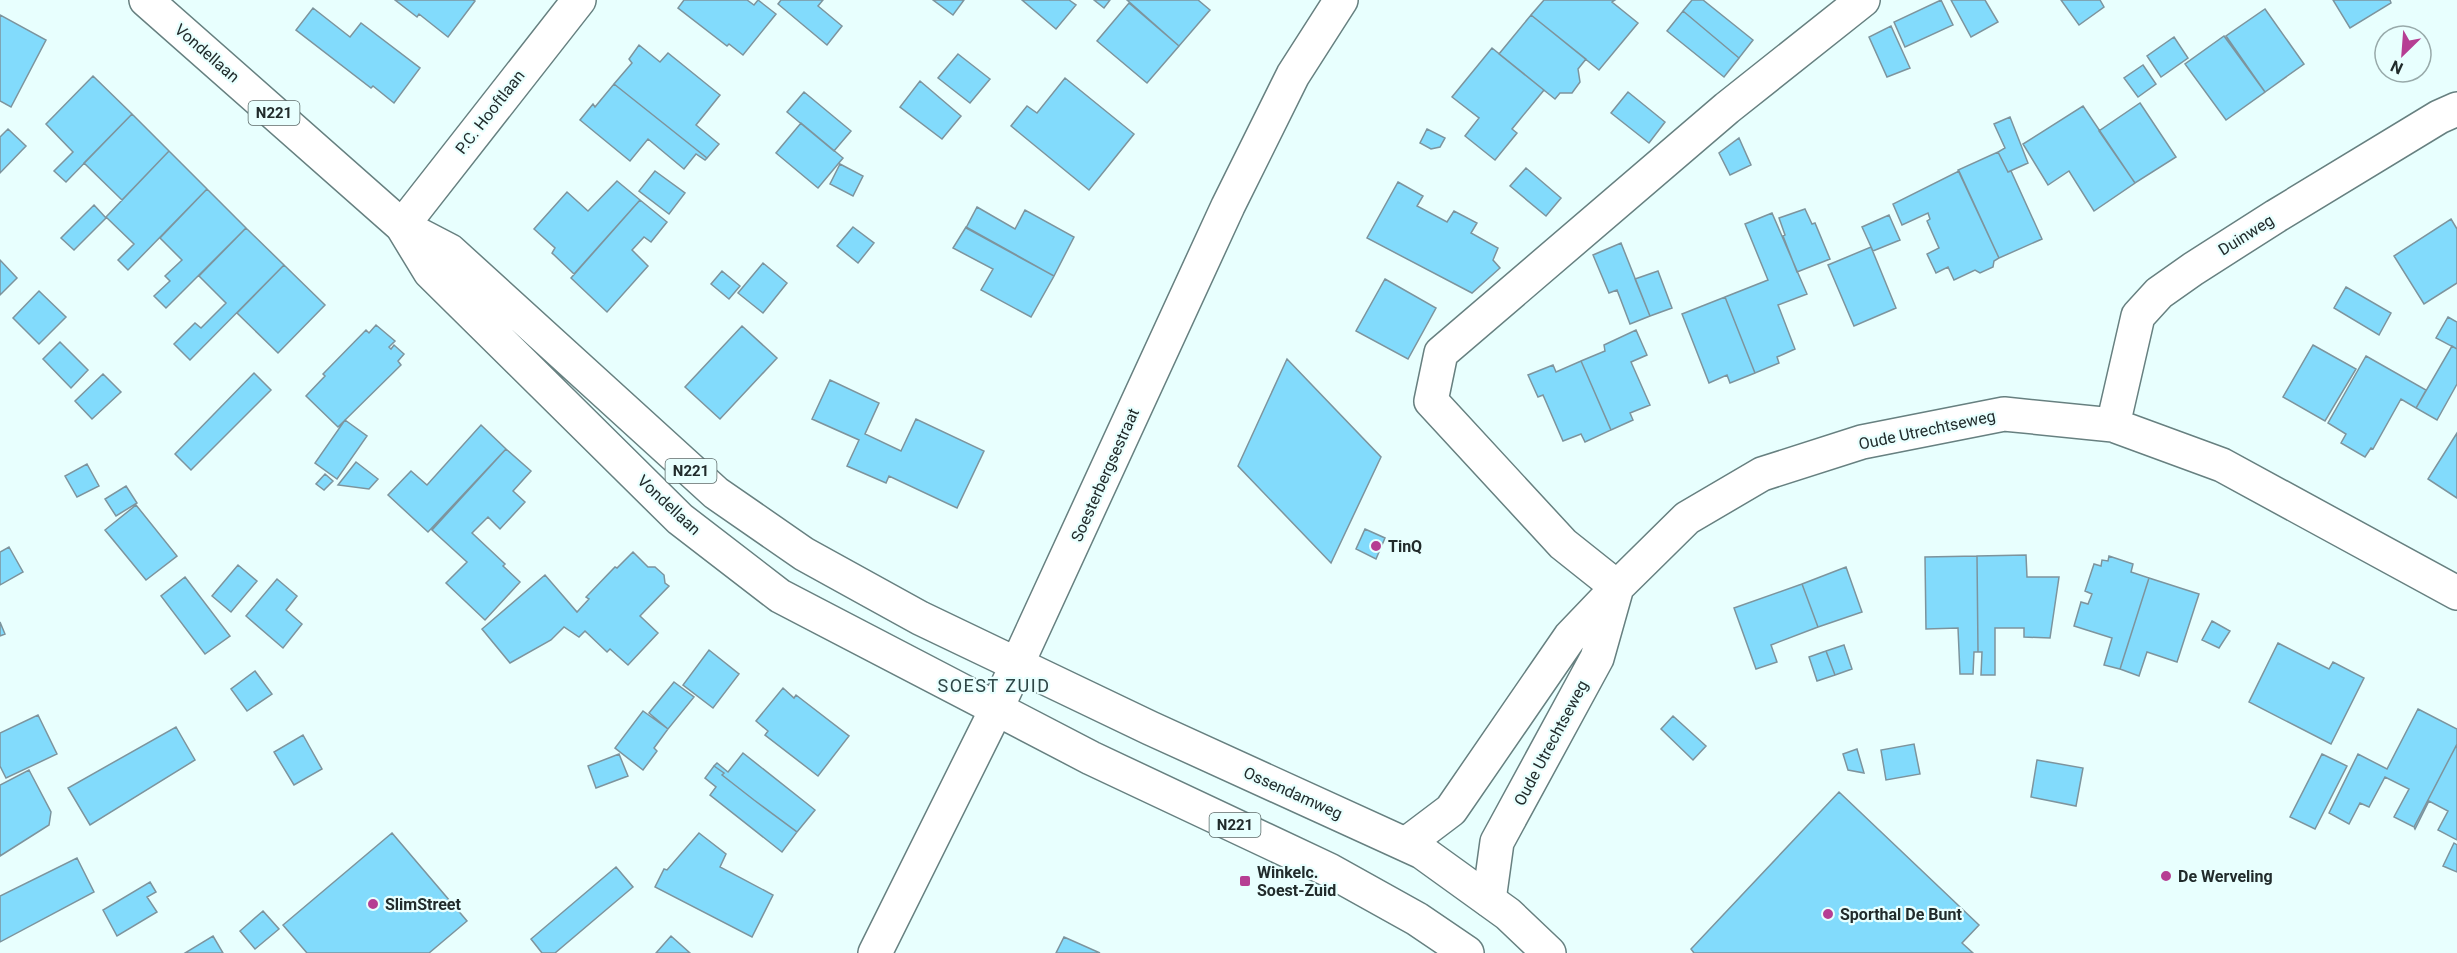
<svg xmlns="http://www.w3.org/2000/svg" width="2457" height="953" font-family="Roboto,sans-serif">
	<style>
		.building { fill: #82dbfc; stroke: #7d949d; stroke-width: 1.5 }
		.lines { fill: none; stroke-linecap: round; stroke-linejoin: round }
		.minor-casing { stroke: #678080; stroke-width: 36 }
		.major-casing { stroke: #678080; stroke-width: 36 }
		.minor { stroke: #fff; stroke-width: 33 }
		.major { stroke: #fff; stroke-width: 33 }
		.poi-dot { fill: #b63e93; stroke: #e8fffe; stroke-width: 2 }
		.labels { text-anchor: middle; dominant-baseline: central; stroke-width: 4.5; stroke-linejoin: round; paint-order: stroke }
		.shield { fill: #e8fffe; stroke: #5d6b6a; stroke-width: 1.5 }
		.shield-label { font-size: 15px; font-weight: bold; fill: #212b2b }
		.street-label { font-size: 16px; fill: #212b2b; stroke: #e8fffe }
		.poi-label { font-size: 16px; font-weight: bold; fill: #212b2b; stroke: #e8fffe; text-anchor: start }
		.neighbourhood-label { font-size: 18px; letter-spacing: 1.5px; fill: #2e4646; stroke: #e8fffe }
	</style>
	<rect width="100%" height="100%" fill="#e8fffe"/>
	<path class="building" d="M395,0H473L475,1L448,37L419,14L417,17Z
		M684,0H747L754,5L758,0L776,14L743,55L729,44L727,46L678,8Z
		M781,0H823L818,6L842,26L827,45L778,4Z
		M933,0H964L953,15Z
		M1022,0H1069L1076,5L1056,29Z
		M1094,0H1110L1104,8Z
		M1127,0H1198L1210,10L1179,46Z
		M1544,0H1615L1612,2L1638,23L1599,70L1531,15Z
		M1692,0H1703L1753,40L1739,58L1683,11Z
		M1941,0L1953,25L1905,47L1894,22Z
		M1951,0H1985L1998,22L1971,37Z
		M2061,0H2100L2104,7L2079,25Z
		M2333,0H2390L2391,3L2350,28Z
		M1129,3L1179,46L1147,83L1097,41Z
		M313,8L350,37L361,23L420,68L394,103L373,86L371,88L296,30Z
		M2265,9L2304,64L2265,92L2226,36Z
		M1683,11L1739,58L1724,77L1667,31Z
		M0,15L46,40L11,107L0,101Z
		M1531,15L1586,59L1578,69L1580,82L1572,93H1560L1555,99L1499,54Z
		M1891,26L1910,68L1887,77L1869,37Z
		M2224,36L2265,92L2226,120L2185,64Z
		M2174,37L2188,58L2161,77L2147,56Z
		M639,45L660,62L668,53L720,95L696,125L719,144L707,158L614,84L632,63L629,59Z
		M1492,48L1544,90L1512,129L1517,133L1495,160L1465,136L1479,118L1452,97Z
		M958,54L990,79L970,103L938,78Z
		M2143,65L2156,84L2138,97L2124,78Z
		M93,76L132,114L66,182L54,171L73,152L46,124Z
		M1065,78L1134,134L1089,190L1011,126L1027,106L1037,113Z
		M920,81L961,116L942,139L900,107Z
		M614,84L707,158L705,160L696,154L684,169L648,139L630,161L580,120L593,104L595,107Z
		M804,92L851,131L834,151L787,112Z
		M1628,92L1665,122L1649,143L1611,113Z
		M2140,103L2176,157L2135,183L2099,131Z
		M2083,106L2135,183L2094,211L2069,171L2048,185L2023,144Z
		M132,114L169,151L122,200L84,163Z
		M2010,117L2028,163L2008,172L1998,152L2005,148L1994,124Z
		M801,123L843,158L818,188L776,153Z
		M8,129L26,146L0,173V137Z
		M1427,129L1445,138L1440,147L1431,149L1420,143Z
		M1739,138L1751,165L1730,175L1719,153Z
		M169,151L207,189L128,270L118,260L134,244L106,217Z
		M1998,152L2008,172L2011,171L2042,239L1999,258L1958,170Z
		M840,164L863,176L853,196L830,184Z
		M1526,168L1561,198L1546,216L1510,186Z
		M655,171L685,193L669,214L639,191Z
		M1959,171L1999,258L1994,261L1993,267L1980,273L1975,270L1954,280L1948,267L1936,273L1927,254L1939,248L1927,221L1930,219L1928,213L1902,225L1893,204Z
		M617,181L640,200L574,274L552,253L555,248L534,229L567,192L588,211Z
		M1398,182L1423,196L1417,206L1447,222L1454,211L1477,223L1471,233L1498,248L1493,260L1500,268L1472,293L1367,238Z
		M207,189L246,228L166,308L154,296L170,281L165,276L182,260L160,238Z
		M640,200L667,222L651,242L644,237L632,250L648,266L607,312L571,278Z
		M94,205L106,218L74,250L61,238Z
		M977,207L1015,229L1025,210L1074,237L1054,276L966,228Z
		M1805,209L1812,224L1815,223L1830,259L1797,272L1783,236L1785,235L1779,218Z
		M1772,213L1807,294L1778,305L1795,349L1777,357L1779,363L1755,373L1725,297L1768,280L1745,224Z
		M1889,215L1900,240L1873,251L1862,227Z
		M2451,219L2457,229V283L2424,304L2394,256Z
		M853,227L874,243L858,263L837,246Z
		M966,227L1054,276L1031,317L981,290L993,269L953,248Z
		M246,228L284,265L190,360L174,344L195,323L201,328L226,303L199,276Z
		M1621,243L1650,316L1630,324L1617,290L1609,293L1593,255Z
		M1871,247L1896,308L1854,326L1828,265Z
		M0,260L17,278L0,295Z
		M763,263L787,283L763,313L738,293Z
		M284,265L325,305L278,353L237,313Z
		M722,271L740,286L729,299L711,284Z
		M1658,271L1672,308L1650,316L1635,279Z
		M1385,279L1436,308L1408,359L1356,331Z
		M2346,287L2391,313L2379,335L2334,308Z
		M39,291L66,317L39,344L13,318Z
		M1725,297L1755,373L1730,383L1727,375L1709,383L1682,314Z
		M2448,317L2457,322V349L2436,338Z
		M376,325L395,341L389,347L391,349L394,345L404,354L398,361L401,365L338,427L306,396L325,376L323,374L366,330L369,333Z
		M742,326L777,358L720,419L685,387Z
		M1636,330L1647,355L1631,362L1650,405L1630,413L1633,420L1611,430L1581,361L1605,351L1604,345Z
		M60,342L88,370L71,388L43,359Z
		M2313,345L2356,369L2325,421L2283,397Z
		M2452,346L2457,349V384L2437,420L2416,408Z
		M2366,356L2426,390L2416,408L2401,399L2373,449L2371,448L2365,457L2341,443L2346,434L2328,423Z
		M1287,359L1381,457L1331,563L1238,466Z
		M1581,361L1611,430L1585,442L1581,434L1563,441L1543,395L1538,397L1528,375L1553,365L1556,372Z
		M254,373L271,390L191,470L175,454Z
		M103,374L121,392L92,419L75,401Z
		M830,380L879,403L865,434L901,451L916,419L984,451L957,508L889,476L886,483L847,466L859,440L812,419Z
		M345,420L367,436L337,479L315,463Z
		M481,425L506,449L428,532L388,495L411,471L427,485Z
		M2457,433V498L2428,479Z
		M506,449L531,471L513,491L525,502L500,529L488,517L472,533L505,564L503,566L520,582L485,620L446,583L467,562L432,530Z
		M356,462L378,479L369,489L338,485Z
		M87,464L99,486L77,497L65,476Z
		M325,474L333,481L324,490L316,484Z
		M126,486L137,503L116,516L105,499Z
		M136,505L177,556L146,580L105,530Z
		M1365,529L1385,538L1376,559L1356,549Z
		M9,547L23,572L0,585V552Z
		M633,552L648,567H655L664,575L665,583L669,586L640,616L658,633L628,665L610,649L607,652L585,631L579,637L564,627L551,640L510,663L482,629L545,575L577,612L589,599L586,597L615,567L617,568Z
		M2026,555L2027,577H2059L2050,638L2024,637V628H1995V675H1981L1982,652H1978L1977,556Z
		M1977,556L1978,652H1974L1973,674H1960L1958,628L1926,629L1925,557Z
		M2109,556L2133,564L2131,572L2149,578L2120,669L2104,665L2112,638L2074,626L2081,602L2088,604L2092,594L2085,591L2094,564L2101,566L2102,560L2108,561Z
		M238,565L257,581L231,612L212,596Z
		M1846,567L1862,612L1818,627L1802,584Z
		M185,577L230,636L205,654L161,596Z
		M2149,578L2199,594L2177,662L2147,652L2139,676L2120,669Z
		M277,579L297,596L286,610L302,624L283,648L246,616Z
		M1802,584L1818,627L1771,645L1777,662L1756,669L1734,608Z
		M2212,621L2230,631L2219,648L2202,640Z
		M0,622L5,634L0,636Z
		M2278,643L2329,669L2333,662L2364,678L2331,744L2249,702Z
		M1844,645L1852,669L1835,675L1826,651Z
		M709,650L739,674L713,708L683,685Z
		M1826,651L1835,675L1817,681L1809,657Z
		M255,671L272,694L247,711L231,689Z
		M674,682L694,697L668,729L649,713Z
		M783,688L794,698L796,695L849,736L818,776L765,735L768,731L756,721Z
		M2418,709L2457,729V744L2414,827L2394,817L2409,789L2385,777L2369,807L2360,803L2349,824L2329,813L2358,754L2387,769Z
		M643,711L668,729L654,748L657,751L643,770L615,748Z
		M38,715L57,754L6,778L0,766V733Z
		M1673,716L1706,746L1693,760L1661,729Z
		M176,727L195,760L90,825L68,788Z
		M303,735L322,769L294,785L274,752Z
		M1914,744L1920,774L1886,780L1881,750Z
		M2457,744V840L2438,830L2448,811L2429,801L2415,829L2414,827Z
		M1857,749L1864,773L1848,770L1843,754Z
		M743,753L815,810L797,832L754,800L722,775L724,773L714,766L717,763L728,772Z
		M619,754L628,776L596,788L588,766Z
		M2322,754L2347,766L2315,829L2290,817Z
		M2037,760L2083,768L2076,806L2031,797Z
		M714,766L724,773L722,775L754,800L797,832L782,852L710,795L716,787L705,778Z
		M29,770L51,812L49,825L0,856V785Z
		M1839,792L1979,925L1962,943L1973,953H1694L1691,949Z
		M392,833L467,921L429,953H307L283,925Z
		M699,833L726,854L720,867L773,895L752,937L655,887L664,869L667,870Z
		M2454,843L2457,845V872L2443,866Z
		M77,858L94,892L0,942V896Z
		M616,867L633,887L555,953H542L531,939Z
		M150,882L156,892L147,897L157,912L117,936L103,910Z
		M263,911L279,929L255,949L240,931Z
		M213,936L223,953H185Z
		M671,936L690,953H656Z
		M1064,937L1100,953H1056Z"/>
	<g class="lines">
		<defs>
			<path id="minor" d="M1863,0L1727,108L1441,353L1431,401L1563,544L1617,587L1687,518L1762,474L1862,442L2004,414L2113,425L2222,465L2457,593
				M402,226L579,0
				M2113,425L2138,316L2159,293L2193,269L2276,216L2439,117L2457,109
				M1406,844L1451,810L1570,637L1614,591
				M1489,900L1497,842L1597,658L1617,587
				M875,953L996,710"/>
			<path id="major" d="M146,0L402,226L450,251L716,493L804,554L920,618L1150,728L1422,852L1508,914L1549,953
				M402,226L430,272L680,519L780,596L1091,758L1329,870L1417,919L1467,953
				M996,710L1228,206L1293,75L1341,0"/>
		</defs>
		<use href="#minor" class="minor-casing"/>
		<use href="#major" class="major-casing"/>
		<use href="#minor" class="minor"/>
		<use href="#major" class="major"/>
	</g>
	<g class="poi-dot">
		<circle cx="1376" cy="546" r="6"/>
		<circle cx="2166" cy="876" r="6"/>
		<rect x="1239" y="875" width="12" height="12" rx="3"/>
		<circle cx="373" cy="904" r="6"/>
		<circle cx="1828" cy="914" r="6"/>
	</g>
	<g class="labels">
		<g class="shield">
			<rect x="248.5" y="101" width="51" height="24" rx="4.5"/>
			<rect x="665.5" y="459" width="51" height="24" rx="4.5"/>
			<rect x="1209.5" y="813" width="51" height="24" rx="4.5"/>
		</g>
		<g class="shield-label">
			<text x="274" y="113">N221</text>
			<text x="691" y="471">N221</text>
			<text x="1235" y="825">N221</text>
		</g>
		<g class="street-label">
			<text transform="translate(207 53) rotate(41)">Vondellaan</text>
			<text transform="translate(490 112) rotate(-52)">P.C. Hooftlaan</text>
			<text transform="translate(2246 235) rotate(-32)">Duinweg</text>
			<text transform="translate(1927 430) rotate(-12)">Oude Utrechtseweg</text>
			<text transform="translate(1105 475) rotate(-66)">Soesterbergsestraat</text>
			<text transform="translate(669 505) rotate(43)">Vondellaan</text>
			<text transform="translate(1551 743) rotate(-62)">Oude Utrechtseweg</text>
			<text transform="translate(1293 793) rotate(24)">Ossendamweg</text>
		</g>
		<g class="poi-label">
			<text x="1388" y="546">TinQ</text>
			<text x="1257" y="872">Winkelc.<tspan x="1257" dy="18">Soest-Zuid</tspan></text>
			<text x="2178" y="876">De Werveling</text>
			<text x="385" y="904">SlimStreet</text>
			<text x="1840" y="914">Sporthal De Bunt</text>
		</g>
		<g class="neighbourhood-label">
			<text x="994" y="685">SOEST ZUID</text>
		</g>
	</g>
	<g transform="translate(2403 54) rotate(205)"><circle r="28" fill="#e8fffe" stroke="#98aaaa" stroke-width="1.5"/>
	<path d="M0-4.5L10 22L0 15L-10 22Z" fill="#b63e93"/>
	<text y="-9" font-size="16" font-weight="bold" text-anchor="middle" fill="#212b2b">N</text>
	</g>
</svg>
